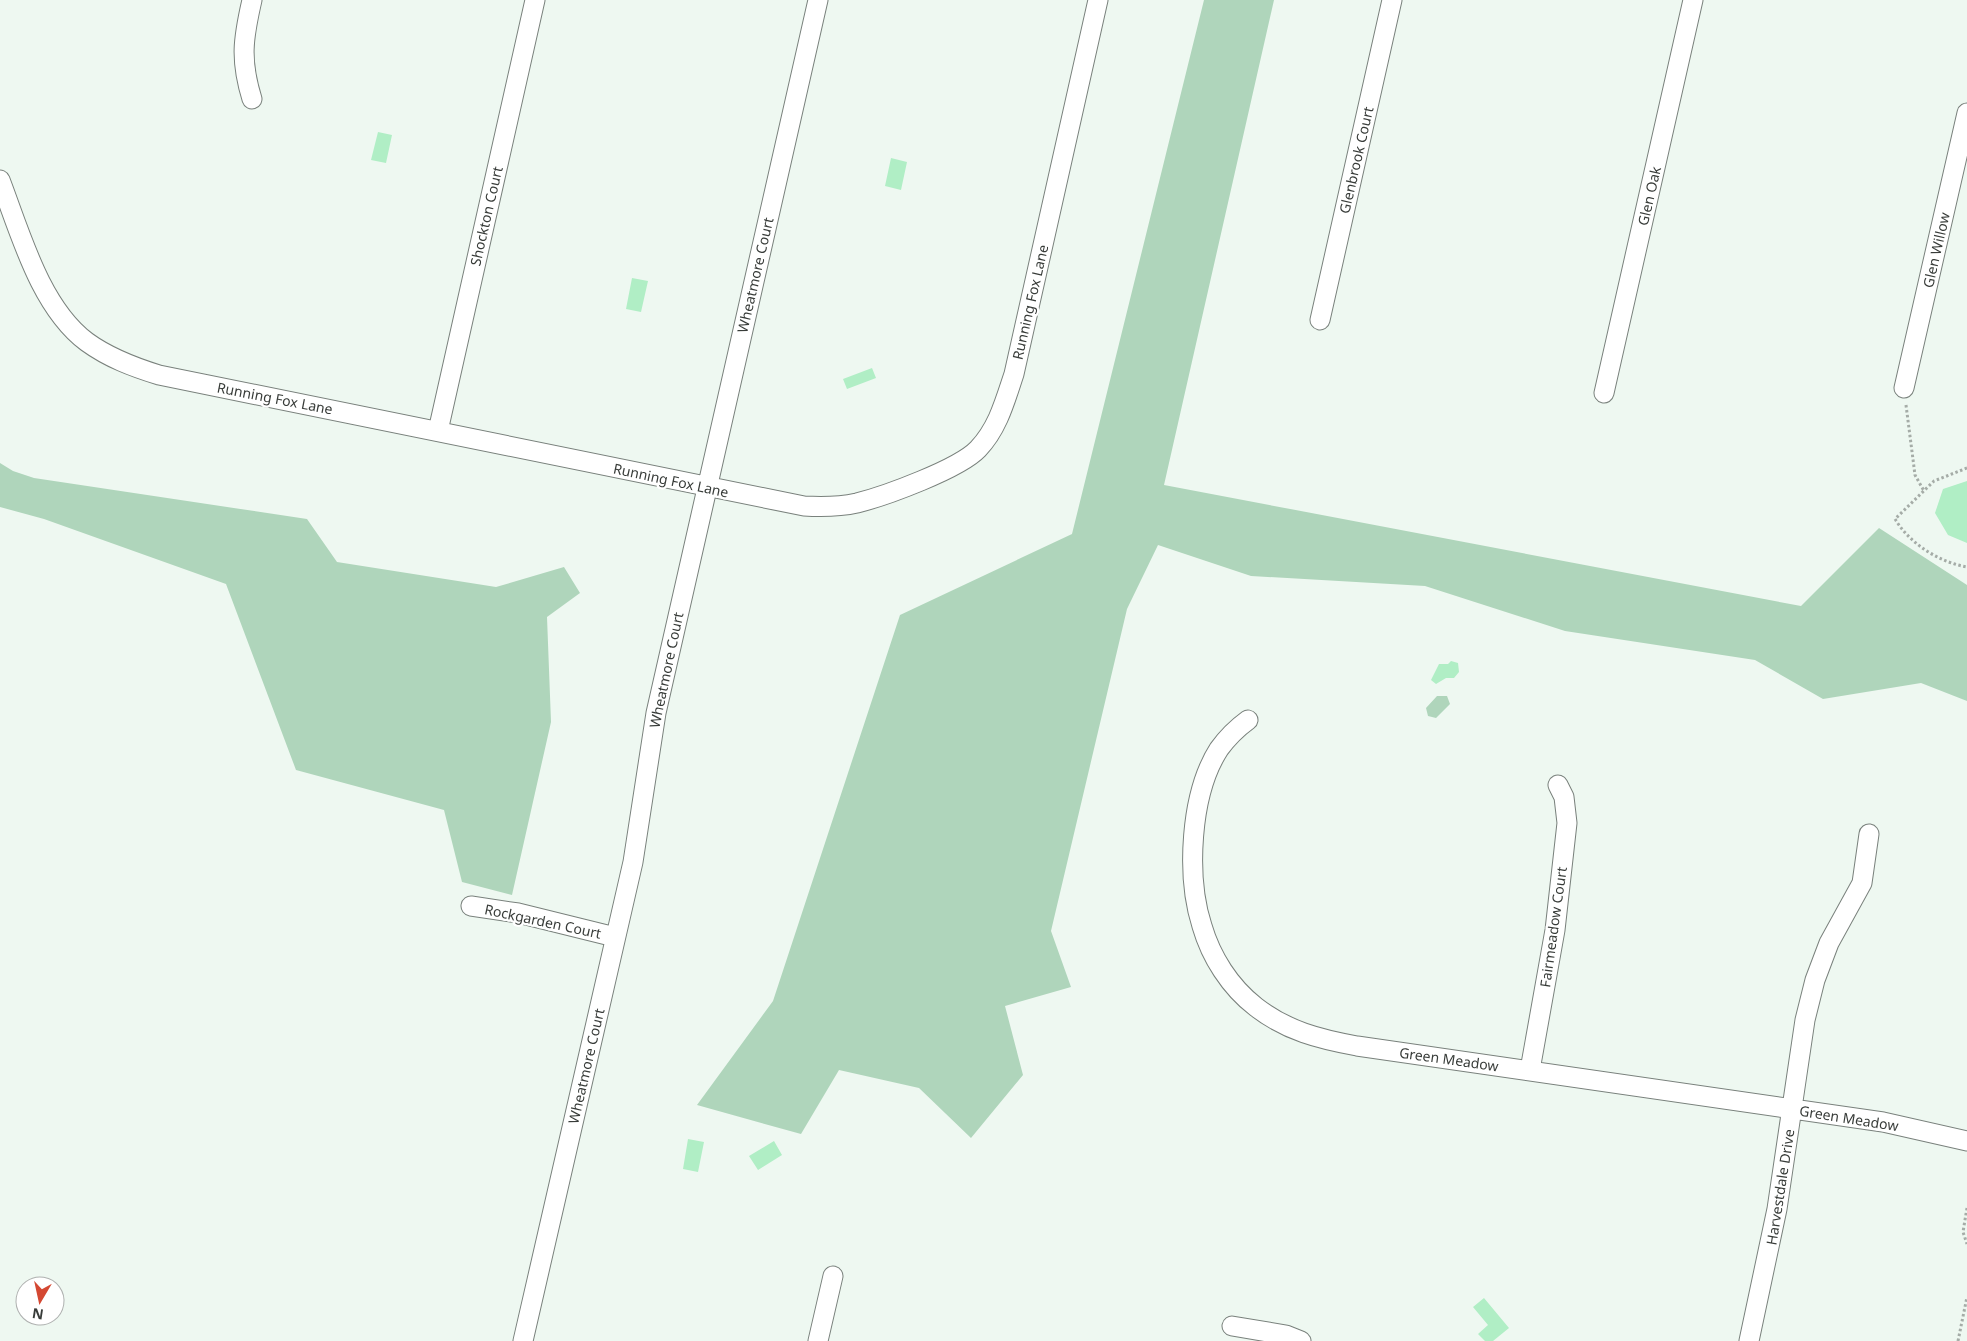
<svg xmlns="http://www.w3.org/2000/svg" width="1967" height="1341" font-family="'Noto Sans',sans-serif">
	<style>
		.green { fill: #afd5bb }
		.water { fill: #b0eec5 }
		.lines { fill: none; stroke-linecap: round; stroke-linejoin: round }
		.street-casing { stroke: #79817c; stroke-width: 21 }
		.path { stroke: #a5aca7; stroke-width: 3; stroke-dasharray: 2.5 2.5; stroke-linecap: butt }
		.street { stroke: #fff; stroke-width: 19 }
		.labels { text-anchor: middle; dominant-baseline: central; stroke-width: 4.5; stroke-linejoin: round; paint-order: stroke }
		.street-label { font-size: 14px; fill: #383c39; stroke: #fff }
	</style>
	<rect width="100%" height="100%" fill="#eef8f1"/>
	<path class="green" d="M1204,0H1274L1164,485L1801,606L1879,528L1967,585V701L1921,683L1823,699L1755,660L1565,631L1425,586L1251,576L1158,545L1127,609L1051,931L1071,987L1005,1006L1023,1075L971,1138L919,1088L839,1070L801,1134L697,1105L773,1001L900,615L1072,534Z
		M0,463L13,471L34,478L307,519L337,562L496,587L564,567L580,593L547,617L551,722L512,895L462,882L444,810L296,770L226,584L44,519L0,507Z
		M1437,696H1447L1450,704L1436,718L1428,716L1426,708Z"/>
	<path class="water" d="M378,132L392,135L386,163L371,160Z
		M891,158L907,162L901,190L885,186Z
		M632,278L648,281L641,312L626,309Z
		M872,368L876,378L847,389L843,379Z
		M1967,481V543L1948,535L1935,513L1943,489Z
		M1451,661L1458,663L1459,672L1454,678H1446L1436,684L1431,680L1439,664H1448Z
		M688,1139L704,1142L698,1172L683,1169Z
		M774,1141L782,1155L758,1170L749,1156Z
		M1484,1298L1509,1328L1493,1341H1485L1478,1334L1488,1325L1473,1307Z"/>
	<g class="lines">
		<defs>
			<path id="street" d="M252,99C240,60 243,39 252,0
				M0,180C20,232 40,307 87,342C109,358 133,367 159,375L804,506C821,507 839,507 857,503C885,496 959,469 978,449C998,428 1005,401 1014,374L1098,0
				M1320,320L1392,0
				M1904,388L1967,113
				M1604,393L1693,0
				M438,431L535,0
				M1248,720C1237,728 1227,738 1219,749C1190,794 1186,876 1202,926C1211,957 1230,987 1256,1007C1287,1031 1319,1039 1357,1046L1883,1122L1967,1141
				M471,906L518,913L615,937
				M1530,1070L1555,930L1567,823L1564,797L1558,785
				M1232,1326L1286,1335L1301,1341
				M523,1341L633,862L656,713L818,0
				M818,1341L833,1276
				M1749,1341L1777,1209L1805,1020L1815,980L1829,943L1862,883L1869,834"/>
		</defs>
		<use href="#street" class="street-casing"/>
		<path class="path" d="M1906,405L1915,475L1924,491
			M1967,468L1934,481L1895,519C1910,544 1939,562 1967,567
			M1967,1208L1963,1232L1967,1244
			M1958,1341L1967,1297"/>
		<use href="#street" class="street"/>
	</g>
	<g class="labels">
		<g class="street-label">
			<text transform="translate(1356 160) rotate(-77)">Glenbrook Court</text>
			<text transform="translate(1649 196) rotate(-77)">Glen Oak</text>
			<text transform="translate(486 216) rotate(-77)">Shockton Court</text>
			<text transform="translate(1936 250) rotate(-77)">Glen Willow</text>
			<text transform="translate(755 275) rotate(-77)">Wheatmore Court</text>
			<text transform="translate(1030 302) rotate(-77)">Running Fox Lane</text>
			<text transform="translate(275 398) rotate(11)">Running Fox Lane</text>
			<text transform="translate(671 480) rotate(12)">Running Fox Lane</text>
			<text transform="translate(666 670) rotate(-78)">Wheatmore Court</text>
			<text transform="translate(543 921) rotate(12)">Rockgarden Court</text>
			<text transform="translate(1553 927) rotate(-82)">Fairmeadow Court</text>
			<text transform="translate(1449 1059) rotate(8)">Green Meadow</text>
			<text transform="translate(586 1066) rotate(-77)">Wheatmore Court</text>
			<text transform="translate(1849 1118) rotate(9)">Green Meadow</text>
			<text transform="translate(1780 1187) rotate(-81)">Harvestdale Drive</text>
		</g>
	</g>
	<g transform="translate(40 1301) rotate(189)"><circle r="24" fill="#ffffff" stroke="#afb1b0"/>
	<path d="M0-4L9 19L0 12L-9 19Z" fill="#d44832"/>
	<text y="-8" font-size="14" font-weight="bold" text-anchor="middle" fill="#383c39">N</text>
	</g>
</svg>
